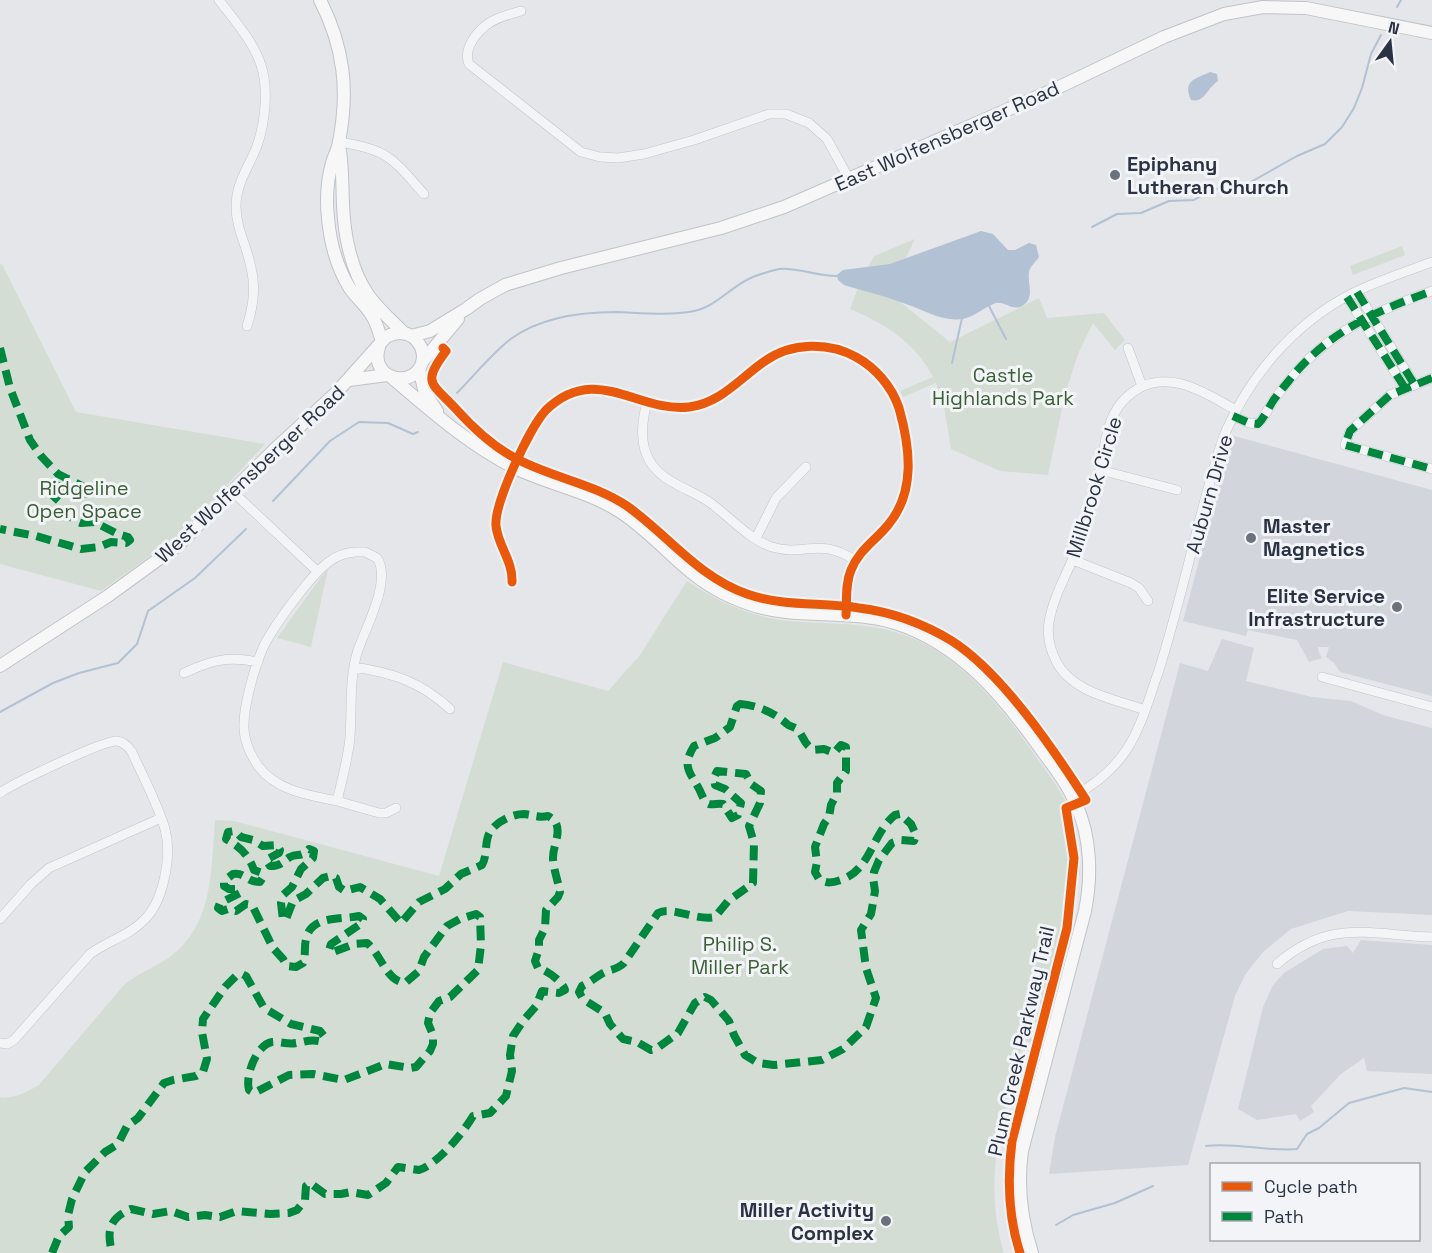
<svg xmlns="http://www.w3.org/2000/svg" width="1432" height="1253" font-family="'Space Grotesk',sans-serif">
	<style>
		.built { fill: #d2d5dc }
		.green { fill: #d4ddd4 }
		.water { fill: #b2c1d4 }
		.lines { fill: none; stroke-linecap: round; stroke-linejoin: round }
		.stream { stroke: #b2c1d4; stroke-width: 2 }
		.minor-casing { stroke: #c2c4c7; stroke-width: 10 }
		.major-casing { stroke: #c0c3c7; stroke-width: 14 }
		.minor { stroke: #f3f4f6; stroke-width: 9 }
		.major { stroke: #f7f7f7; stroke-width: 12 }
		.quiet { stroke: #00873e; stroke-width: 8; stroke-dasharray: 15 8; stroke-linecap: butt }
		.cycleway-casing { stroke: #f2f4f8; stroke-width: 13 }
		.cycleway { stroke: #e8590c; stroke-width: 9 }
		.poi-dot { fill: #6b717d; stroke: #f2f4f8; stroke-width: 2 }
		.labels { text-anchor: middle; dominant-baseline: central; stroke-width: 6; stroke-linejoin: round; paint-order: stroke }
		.street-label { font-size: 20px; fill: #2a3243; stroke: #f2f4f8 }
		.poi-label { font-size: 20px; font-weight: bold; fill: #2a3243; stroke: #f2f4f8; text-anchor: start }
		.park-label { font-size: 20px; fill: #3c6036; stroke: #f2f4f8 }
	</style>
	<rect width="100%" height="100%" fill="#e4e6e9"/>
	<path class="built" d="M1234,436L1432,490V696L1340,672L1334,663L1326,657L1329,647H1318V650L1322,658L1309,662L1297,640L1248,630L1246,636L1183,621L1227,455Z
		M1222,639L1254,648L1246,681L1312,697L1351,701L1383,715L1432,728V915L1348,911L1291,929L1263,952L1245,975L1235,996L1188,1165L1049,1174L1055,1137L1180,663L1208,671Z
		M1361,940L1432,945V1074L1367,1071L1364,1058L1341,1074L1311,1106L1314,1112L1300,1121L1296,1114L1257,1120L1238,1109L1263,1007L1273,985L1284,973L1323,949L1347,946L1353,953Z"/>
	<path class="green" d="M915,239L889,293L950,342L1039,298L1047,318L1104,313L1125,340L1115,350L1093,323L1078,354L1065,394L1048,475L1000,471L951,449L944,406L936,383L903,397L900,391L933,377C916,343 884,323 850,309L859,285L874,256Z
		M1402,246L1405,255L1353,275L1350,266Z
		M0,263L3,266L76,412L265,444L200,514L172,540L101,591L0,564Z
		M328,569L311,647L277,638L321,577Z
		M687,581C718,602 751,617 788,621C821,624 855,622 888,630C953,646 998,702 1034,754C1046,771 1060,789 1069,808C1078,830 1080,853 1080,875L1076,876L1072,909L1038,1044L1024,1040C1004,1115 981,1176 1004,1253H0V1097C14,1100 28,1091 39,1085L123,986C137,973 155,968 170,957C214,924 211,869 215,820L234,821L439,876L503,662L608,691L640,655Z"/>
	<path class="water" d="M1210,72L1217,74L1218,81C1207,88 1205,103 1191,100C1182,80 1196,79 1210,72Z
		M981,231L993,234L1008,250H1015L1029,243L1036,245L1039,257C1036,262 1030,266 1029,272C1027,282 1034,294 1026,303C1015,314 1006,301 996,303C986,306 976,316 963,319C941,322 925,310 906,304C885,296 864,291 844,285L838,280L837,275L843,270L890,264Z"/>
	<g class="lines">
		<path class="stream" d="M1397,7L1401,0
			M1092,227L1117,214L1141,213L1169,201L1194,200L1213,189L1237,187L1249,183L1297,156L1325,144L1342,127L1354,108L1362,88L1371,54L1381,35
			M989,306L1006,339
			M952,363L962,318
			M457,393C475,375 491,354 512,338C542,317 580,312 616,312C642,313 669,316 694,311C716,307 732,285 753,277C761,274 770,271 779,269C798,267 818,277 838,276
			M273,501L330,441L359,422L388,423L413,434L418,432
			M0,712L53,683L79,673L118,663L137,644L148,611L195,578L246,529
			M1206,1146C1235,1142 1268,1152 1297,1149L1307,1134L1319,1128L1349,1103L1404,1088L1432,1092
			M1056,1225L1073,1215L1115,1203L1153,1186"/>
		<defs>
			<path id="minor" d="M219,0C234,20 253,41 261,65C269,89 265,123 257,146C249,167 236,183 236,206C236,220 240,232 245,246C255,276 257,295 247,326
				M521,11C510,14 498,17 489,23C476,32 463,49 469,64L581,152L600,157L618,158L644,154L694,140L769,114H786L809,123L827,139L849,179
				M340,142C389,150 392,158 424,194
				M1357,292L1414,384
				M1347,297L1405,388
				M1128,348L1142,386
				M1432,378L1390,395L1350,431L1345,445L1432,469
				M647,402C638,436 640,466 676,484C688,491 700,495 712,504C729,517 752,541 772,547C805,557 819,536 856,561
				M1233,416L1249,423L1258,424C1264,418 1268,409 1273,401C1280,391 1288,382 1296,372C1334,329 1379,310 1432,291
				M1100,470L1177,490
				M233,492L317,571
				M756,538L776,498L806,467
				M355,552H365L377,558C392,580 366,627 358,650C349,677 352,709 350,737C348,759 342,780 337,801C309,795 277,791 259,767C250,755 243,738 244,724C244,704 255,666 263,648C272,628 312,573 330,561C338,555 346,553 355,552Z
				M1073,560L1131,583L1139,588L1148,601
				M512,582C513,561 498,546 496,526C494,503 530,427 546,410C596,362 637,413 689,407C721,403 740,378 765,361C792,342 829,342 856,357C876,368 892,387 899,408C910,447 916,492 888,525C875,541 859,550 851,570C845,584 847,601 846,615
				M354,667C393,673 421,682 450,709
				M184,673C212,660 227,656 258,662
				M1322,677L1432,707
				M1145,710C1115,699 1072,693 1056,661C1050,649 1047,635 1049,622C1054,592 1074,562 1083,533C1090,511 1096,489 1101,467C1104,449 1106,430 1114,414C1120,402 1131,392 1143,386C1176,372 1208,395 1236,410
				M0,793C14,783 104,740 117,741C124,742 128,746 132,752C143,777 157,802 165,829C172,855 164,901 144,920C129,936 107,941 90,954L14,1040L7,1044L0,1043
				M1072,797C1093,786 1114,769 1127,749C1142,726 1149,698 1158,673C1183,596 1198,515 1223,438C1248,378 1292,325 1351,294C1377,281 1405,272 1432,262
				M337,801L379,813H386L396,808
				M0,919L31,884L49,868L161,818
				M1277,964C1330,918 1369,935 1432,937"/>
			<path id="major" d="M320,0C344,47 349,90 339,142C338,149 334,156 332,163C327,181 326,200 328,218C330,241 337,267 349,287C356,298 366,305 372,316C377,323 379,333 382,341
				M339,145C343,165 342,184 343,204C344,235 351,271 369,296C379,310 392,321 404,333
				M411,336L430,331L466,309L480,299L505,285L561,268L721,228L784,207L1055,89L1164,37L1224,14L1263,7L1306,8L1432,33
				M422,362L458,319
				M419,369L425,393L437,411
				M391,377C430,410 468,444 513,467C547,484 586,490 619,511C656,534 682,573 723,593C743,603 764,610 786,612C822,616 860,612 895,623C961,644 1004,697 1043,752C1055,768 1068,785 1076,804C1091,837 1092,876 1085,911L1022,1151C1017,1187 1021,1219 1032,1253
				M349,380L387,375
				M0,666L108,596L178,545L274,450L335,394L386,337C395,332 404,331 413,337C419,342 423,349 423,357C421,390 368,383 379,347"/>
		</defs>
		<use href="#minor" class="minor-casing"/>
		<use href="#major" class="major-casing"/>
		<use href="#minor" class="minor"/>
		<use href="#major" class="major"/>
		<path class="quiet" d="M1357,292L1414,384
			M1347,297L1405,388
			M0,348L10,388L30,440L41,456L58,474L92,491L91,494H87L52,484L49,486L50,493L60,502L73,520L81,523L94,522L118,534L128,537L130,540L126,543L111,542L99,547L81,549L36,536L0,529
			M1432,378L1390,395L1350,431L1345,445L1432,469
			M1233,416L1249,423L1258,424C1264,418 1268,409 1273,401C1280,391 1288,382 1296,372C1334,329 1379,310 1432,291
			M740,704C757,705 775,713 787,724C790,727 796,727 799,731C805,740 803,742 813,750L824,749L834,753L841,745L846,747V771L837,783V793L831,805L829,817L824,824L815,847L817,862L815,872L819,879C827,884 832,883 841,880C871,870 872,833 895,815L900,814L911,824L916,835L914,841L901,840L892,843L879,860L874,872L873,878L875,891L871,914L861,930L866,968L876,998L866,1027L843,1049L822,1060L774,1065L758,1063L745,1055L734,1035L729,1021L711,1000L705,997L695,1003L678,1033L656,1049L651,1050L637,1042L623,1039L610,1024L605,1013L583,999L579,992L582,986C591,982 598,975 605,972C613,969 618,969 624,963L658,913C673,906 695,921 715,917L728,901L753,883L754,843L749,826L760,803L761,791L751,784L746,774L717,771L714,778L715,785L725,789L741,803L738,815L732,818L723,804C718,803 714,805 709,804C704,802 703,797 701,793C692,773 680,769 694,746L715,738L730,727L737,706Z
			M52,1253L59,1236L69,1227L68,1215L72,1199L85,1172L105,1152L118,1144L127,1126L138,1118L164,1083L173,1080L196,1076L203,1072L207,1059L202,1032L203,1019L225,987L236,976L242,974L246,976L264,1008L291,1024L320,1031L324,1036L319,1041C309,1039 305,1042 296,1043C288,1045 280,1041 272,1042C256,1045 245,1076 249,1090L254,1093L289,1075L313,1074L344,1080L386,1064L410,1068L416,1067L430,1051L433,1044V1035L428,1023L430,1013L439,1001L450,997L478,970L481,945L480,917L476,914L460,919L447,926L424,957L419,971L405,983C386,981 381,954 367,943L354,944L333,952L329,950L331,944L362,923L363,919L359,916C341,920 311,915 306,939C304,947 306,955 303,963L296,967L287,966L283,959L273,948L252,905L246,904L236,911L228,909L222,911L218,908L220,903L240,893L238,889H229L224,886V881L233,874C245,872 246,882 260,882L263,877L262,873L254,870C248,854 240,847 226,839L228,832L235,831L241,837L253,840L263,846L277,845L280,850L279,853L266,860L270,866C281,866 282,862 290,857C298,853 301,858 309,849L314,851L313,858L301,869L292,887L283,895L281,903L283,920L286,919L293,901L306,894L323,878L331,876L336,878L339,887L345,891L360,887L380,899L401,923L419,902L445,889L461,874L482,865C488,855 484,841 490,832C496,822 512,814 524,814C533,815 539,818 548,816C567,826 552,844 553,859C554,871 558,881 560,892L558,897L546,910L545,928L539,940V949L535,961L538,968C547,970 563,982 565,990L559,993L542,991L536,1006L523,1021L513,1036L510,1055L512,1071L506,1096L490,1113L473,1116C463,1133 438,1164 419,1170L398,1167L386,1183L368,1195L351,1192L341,1194H325L310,1183L306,1186L305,1200L297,1210L289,1213L270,1214L237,1211L220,1217L205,1215L188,1217L171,1211L153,1214L131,1209C108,1219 107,1231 112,1253"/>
		<defs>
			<path id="cycleway" d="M443,348L446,351C421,384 432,383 456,409C474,429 494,448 519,460C554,478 594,484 627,506C668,535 698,577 747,594C784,607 821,602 859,608C892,612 924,624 952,641C1002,673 1054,750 1086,800L1066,808L1074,858L1067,928L1012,1141C1007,1180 1008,1216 1020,1253
				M512,582C513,561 498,546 496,526C494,503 530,427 546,410C596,362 637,413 689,407C721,403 740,378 765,361C792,342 829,342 856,357C876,368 892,387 899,408C910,447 916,492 888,525C875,541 859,550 851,570C845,584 847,601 846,615"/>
		</defs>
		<use href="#cycleway" class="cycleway-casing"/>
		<use href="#cycleway" class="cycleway"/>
	</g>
	<g class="poi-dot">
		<circle cx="1115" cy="175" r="6"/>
		<circle cx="1251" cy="538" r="6"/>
		<circle cx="1397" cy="607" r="6"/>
		<circle cx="886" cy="1221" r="6"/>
	</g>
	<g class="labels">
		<g class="street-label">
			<text transform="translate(947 136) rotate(-24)">East Wolfensberger Road</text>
			<text transform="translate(250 474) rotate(-43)">West Wolfensberger Road</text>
			<text transform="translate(1094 487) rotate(-73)">Millbrook Circle</text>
			<text transform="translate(1209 494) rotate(-74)">Auburn Drive</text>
			<text transform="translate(1021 1041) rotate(-77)">Plum Creek Parkway Trail</text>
		</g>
		<g class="poi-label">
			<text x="1127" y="164">Epiphany<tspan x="1127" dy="23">Lutheran Church</tspan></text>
			<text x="1263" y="526">Master<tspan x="1263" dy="23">Magnetics</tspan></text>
			<text x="1385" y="596" text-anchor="end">Elite Service<tspan x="1385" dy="23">Infrastructure</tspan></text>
			<text x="874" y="1210" text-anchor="end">Miller Activity<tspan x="874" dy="23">Complex</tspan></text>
		</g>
		<g class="park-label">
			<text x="1003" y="375">Castle<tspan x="1003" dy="23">Highlands Park</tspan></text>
			<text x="84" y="488">Ridgeline<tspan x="84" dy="23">Open Space</tspan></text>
			<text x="740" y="944">Philip S.<tspan x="740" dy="23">Miller Park</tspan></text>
		</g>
	</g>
	<rect x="1210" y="1163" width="210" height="78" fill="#f2f4f8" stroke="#a2a6b0" stroke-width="1.5"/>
	<rect x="1222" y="1182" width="30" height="9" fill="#e8590c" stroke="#a2a6b0" stroke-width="1.5"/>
	<text x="1264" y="1193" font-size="18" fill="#2a3243">Cycle path</text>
	<rect x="1222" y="1212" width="30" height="9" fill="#00873e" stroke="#a2a6b0" stroke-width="1.5"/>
	<text x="1264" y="1223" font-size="18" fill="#2a3243">Path</text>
	<g transform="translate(1390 42) rotate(15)" stroke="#f2f4f8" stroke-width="4.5" paint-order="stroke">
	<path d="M0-4.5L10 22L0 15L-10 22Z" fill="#2a3243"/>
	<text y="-9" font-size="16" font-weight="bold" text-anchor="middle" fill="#2a3243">N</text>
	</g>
</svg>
